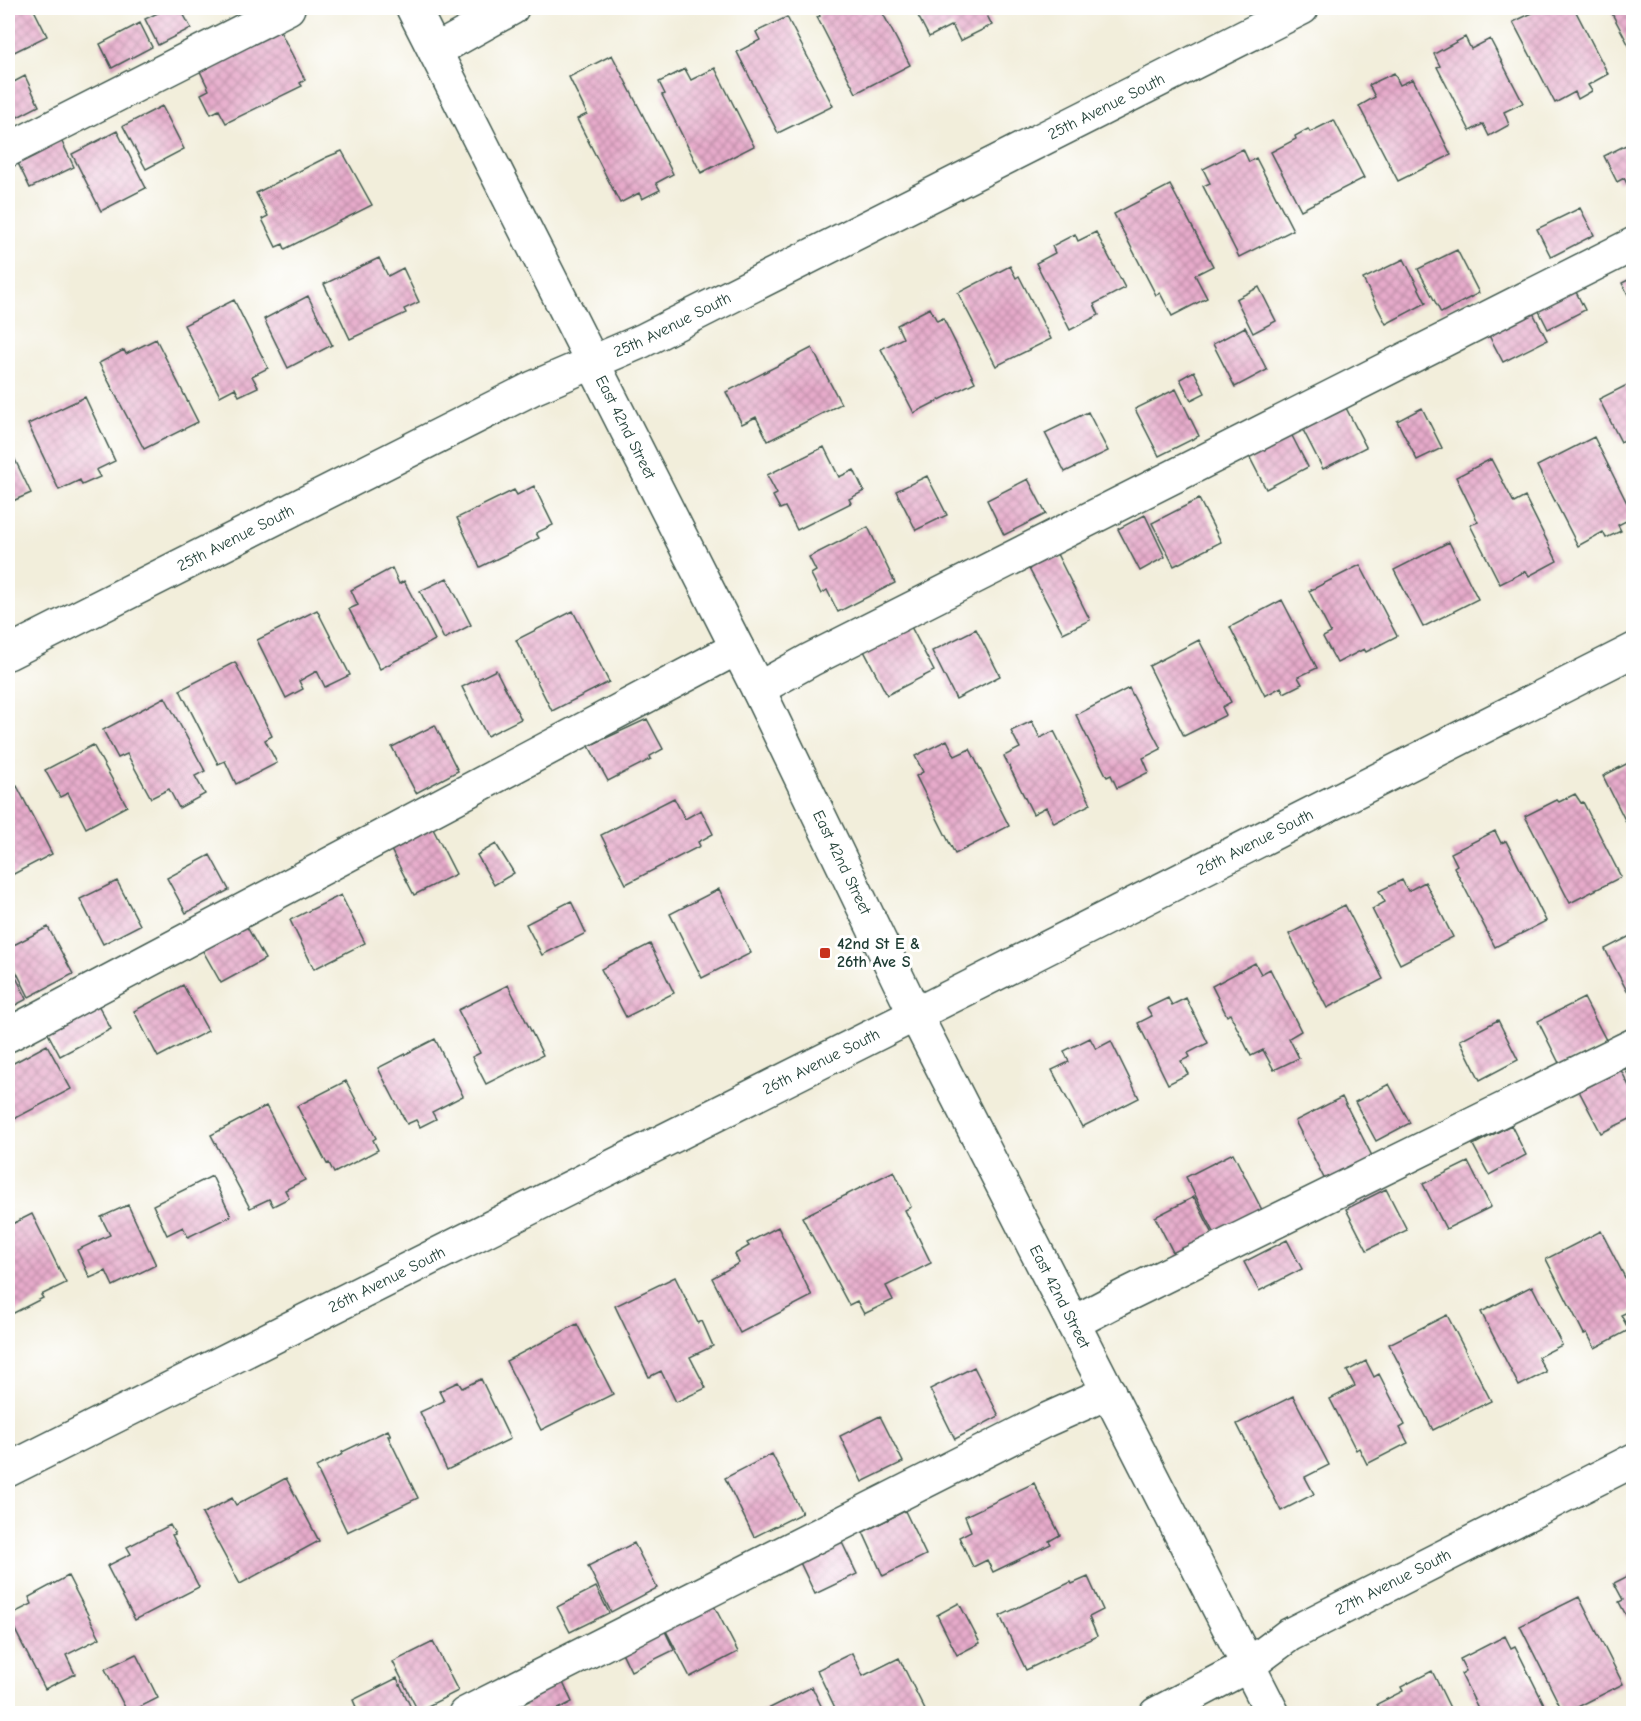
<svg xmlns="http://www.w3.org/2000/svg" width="1641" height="1721" font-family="'Comic Neue',sans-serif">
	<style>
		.building { fill: url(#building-cross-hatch) }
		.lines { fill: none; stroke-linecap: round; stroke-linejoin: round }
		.minor-casing { stroke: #3f584d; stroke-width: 36 }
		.minor { stroke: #fff; stroke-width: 33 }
		.poi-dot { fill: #c8321e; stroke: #fff; stroke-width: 2 }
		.labels { text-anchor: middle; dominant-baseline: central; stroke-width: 6; stroke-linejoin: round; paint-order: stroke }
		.street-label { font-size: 16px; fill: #1f3d34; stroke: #fff }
		.poi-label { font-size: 16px; font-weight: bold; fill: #1f3d34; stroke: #fff; text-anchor: start }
	</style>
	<defs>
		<pattern id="building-cross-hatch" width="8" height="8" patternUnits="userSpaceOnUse" patternTransform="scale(1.5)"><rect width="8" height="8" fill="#e7abcb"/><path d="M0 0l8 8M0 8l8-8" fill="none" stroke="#bb8ca6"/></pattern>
	</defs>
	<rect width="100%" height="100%" fill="#fff"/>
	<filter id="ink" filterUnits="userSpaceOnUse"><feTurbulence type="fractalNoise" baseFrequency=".0167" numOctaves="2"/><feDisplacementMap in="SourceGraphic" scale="12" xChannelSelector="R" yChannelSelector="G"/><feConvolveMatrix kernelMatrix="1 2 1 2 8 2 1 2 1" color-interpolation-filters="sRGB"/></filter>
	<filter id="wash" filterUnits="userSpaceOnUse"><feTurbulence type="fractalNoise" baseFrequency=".008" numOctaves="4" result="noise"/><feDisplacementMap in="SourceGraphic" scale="24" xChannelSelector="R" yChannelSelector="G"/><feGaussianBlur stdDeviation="1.35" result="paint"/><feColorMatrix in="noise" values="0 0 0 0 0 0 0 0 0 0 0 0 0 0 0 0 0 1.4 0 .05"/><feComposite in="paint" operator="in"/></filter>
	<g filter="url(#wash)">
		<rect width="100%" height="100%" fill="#f2eedb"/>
		<g id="blocks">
			<path class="building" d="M8,8H33L47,36L8,55Z
				M168,8H180L191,28L158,45L145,19Z
				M816,8H880L910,65L856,93L817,17L820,16Z
				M914,8H983L992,25L960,41L952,25L929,37Z
				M1543,8H1574L1608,74L1588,85L1592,91L1578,99L1575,92L1555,103L1513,22Z
				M1609,8H1634V55Z
				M787,17L833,106L778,133L737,52L760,40L756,32Z
				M140,23L152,47L112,68L100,44Z
				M280,31L305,80L300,83L302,86L226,123L219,110L211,114L201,94L209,90L199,69Z
				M1465,37L1471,49L1490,39L1523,103L1504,112L1509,125L1489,136L1483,124L1470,131L1437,67L1440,66L1434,54Z
				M612,55L673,174L656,183L660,190L642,199L639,193L620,203L577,119L587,114L569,77Z
				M715,68L754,146L701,173L662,95L665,94L659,82L685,69L691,80Z
				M1394,73L1400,85L1413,79L1451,155L1398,181L1359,106L1375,97L1369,85Z
				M25,76L39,106L8,122V85Z
				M162,106L184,149L146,169L123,126Z
				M1334,120L1364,178L1301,210L1271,152L1296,139L1295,136L1308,129L1310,132Z
				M117,131L146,188L101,211L72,154Z
				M61,140L74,167L30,188L17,161Z
				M1634,141V192L1632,193L1624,178L1617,182L1604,156Z
				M1243,149L1249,162L1256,158L1293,230L1239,257L1203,186L1210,183L1203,169Z
				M342,151L372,205L285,249L283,244L276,247L262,219L268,216L256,193L327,157Z
				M1170,185L1213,266L1195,275L1207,298L1172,316L1160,293L1156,295L1114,214Z
				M1580,208L1594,235L1551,257L1537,229Z
				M1096,232L1125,288L1094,304L1099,315L1070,330L1036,263L1055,253L1052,246L1075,234L1078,241Z
				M1457,250L1479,293L1441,313L1418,269Z
				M379,258L388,276L403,268L419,302L404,309L406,313L350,339L324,284Z
				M1404,259L1426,303L1386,324L1363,279Z
				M1010,266L1016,278L1019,276L1051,339L996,366L958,293Z
				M1634,277V306L1622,283Z
				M1571,282L1585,310L1548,329L1534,301Z
				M1259,287L1276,321L1253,333L1236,299Z
				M308,296L332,345L288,368L264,319Z
				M234,300L268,368L252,376L258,387L239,396L235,388L220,396L184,325Z
				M1529,305L1547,340L1503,362L1485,328Z
				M930,308L937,321L943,318L975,382L914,413L881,349L903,338L897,325Z
				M1245,327L1267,370L1235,387L1213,344Z
				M156,339L198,422L144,449L99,363L124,350L126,354Z
				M812,348L841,404L768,441L756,417L742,424L726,392Z
				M1194,371L1205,393L1191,400L1180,379Z
				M1631,383L1634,388V454L1626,439L1621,442L1599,399Z
				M1176,389L1199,436L1159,456L1135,409Z
				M85,397L115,461L96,470L100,477L82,485L80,480L59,490L28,424Z
				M1343,402L1366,447L1323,469L1300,424Z
				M1422,408L1442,448L1417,460L1397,421Z
				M1088,412L1108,451L1065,472L1045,433Z
				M1288,428L1308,467L1266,489L1246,450Z
				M1594,437L1634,517L1618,525L1621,531L1606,538L1603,532L1578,546L1537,466Z
				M8,445L31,493L8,503Z
				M824,447L839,477L854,470L864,491L849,499L851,503L797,530L785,507L780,509L773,496L777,494L767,475Z
				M1491,459L1514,503L1525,497L1557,561L1529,576L1526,571L1500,584L1470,525L1478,522L1456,477Z
				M927,476L947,515L916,530L896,491Z
				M1028,479L1046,514L1004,535L987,500Z
				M534,486L553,525L536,533L539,538L480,567L457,518L514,490L517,495Z
				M1199,499L1221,542L1174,566L1152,523Z
				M1145,515L1165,557L1140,571L1118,529Z
				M868,527L895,583L838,612L827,590L821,594L811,574L816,571L809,557Z
				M1449,542L1478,599L1423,627L1394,570Z
				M1054,548L1090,620L1063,633L1026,563Z
				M1360,565L1397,636L1366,652L1364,649L1337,663L1323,637L1331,633L1309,591Z
				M392,568L399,584L404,581L435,640L380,669L349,609L358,605L351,590Z
				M447,578L471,625L444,639L420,591Z
				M1282,600L1317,668L1298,677L1302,684L1284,693L1281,687L1265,696L1230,627Z
				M317,610L350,675L325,687L317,671L299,681L303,689L286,698L257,640Z
				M573,611L609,682L552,711L516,640Z
				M908,621L934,671L887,695L861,645Z
				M976,629L1000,676L956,699L932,651Z
				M1199,640L1231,702L1222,707L1226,715L1184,736L1149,666Z
				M235,662L272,736L265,740L277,763L236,784L225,761L218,764L180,690Z
				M496,670L521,719L487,736L462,687Z
				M1129,688L1161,749L1143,758L1149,772L1117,788L1111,775L1107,777L1076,715Z
				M165,697L205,771L195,776L205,794L179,808L169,789L151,798L127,754L118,758L103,730Z
				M647,719L663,749L650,756L651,759L608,781L589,746Z
				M1032,721L1040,738L1054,731L1091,804L1054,823L1046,807L1033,814L1004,756L1020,748L1011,731Z
				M435,725L458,771L416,793L392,747Z
				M947,740L955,756L970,749L1009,826L955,854L916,776L923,772L915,756Z
				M93,745L127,806L86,828L68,793L60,797L45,770Z
				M1634,760V838L1603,776Z
				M17,786L52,854L8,877V790Z
				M1575,794L1581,803L1583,802L1621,877L1570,903L1525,816L1557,800L1559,802Z
				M674,798L685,819L701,810L713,834L698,842L700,846L626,884L601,835Z
				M430,823L456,874L414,895L388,844Z
				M1495,831L1501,843L1506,841L1546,921L1495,947L1454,867L1457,865L1451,853Z
				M496,844L514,873L494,885L477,855Z
				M210,855L229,890L186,913L167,878Z
				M1402,880L1408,891L1425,882L1453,937L1400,964L1372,909L1385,902L1379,891Z
				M117,881L140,925L103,944L80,899Z
				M719,889L751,953L702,978L670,914Z
				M341,895L365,943L314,969L290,920Z
				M571,901L586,933L542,955L526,924Z
				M1345,905L1383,979L1327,1008L1289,934Z
				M243,920L265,959L221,983L199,944Z
				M48,927L73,974L29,997L8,955V948Z
				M1634,934V988L1627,991L1605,949Z
				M650,944L674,993L626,1017L601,969Z
				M8,962L27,999L8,1009Z
				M1255,963L1261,974L1270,969L1301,1031L1289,1038L1299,1058L1274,1070L1263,1050L1251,1056L1230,1014L1227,1016L1212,986Z
				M183,985L208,1031L158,1057L134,1011Z
				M508,985L543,1055L486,1084L472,1057L480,1053L458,1010Z
				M1168,998L1172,1005L1186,998L1208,1043L1188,1053L1190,1057L1181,1061L1188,1074L1168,1084L1138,1023L1152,1016L1147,1008Z
				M1584,998L1607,1042L1560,1065L1538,1021Z
				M95,999L111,1029L60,1056L44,1026Z
				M1498,1020L1518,1060L1480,1080L1460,1040Z
				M1090,1038L1096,1049L1111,1041L1139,1098L1082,1127L1052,1070L1069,1062L1064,1051Z
				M435,1039L463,1096L432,1112L436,1119L420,1127L416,1120L407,1124L378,1068Z
				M47,1045L71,1089L12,1120L8,1113V1066Z
				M1634,1065V1085L1625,1069Z
				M1621,1070L1634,1096V1117L1601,1133L1579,1091Z
				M346,1081L376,1138L373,1140L378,1150L334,1173L329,1163L327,1164L297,1106Z
				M1389,1084L1410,1123L1376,1141L1355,1102Z
				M1342,1097L1374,1160L1327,1184L1295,1121Z
				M266,1106L305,1180L285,1190L289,1198L273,1206L269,1199L250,1208L211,1135Z
				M1511,1125L1526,1155L1489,1175L1473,1145Z
				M1233,1153L1265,1216L1218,1240L1186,1177Z
				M1468,1162L1491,1207L1446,1229L1423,1184Z
				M894,1171L911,1207L905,1210L931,1263L886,1286L893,1300L864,1314L857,1301L849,1305L802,1217Z
				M212,1176L231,1216L188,1237L183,1227L167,1235L153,1205Z
				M1386,1189L1407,1230L1367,1250L1346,1209Z
				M1194,1197L1216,1240L1177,1260L1155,1217Z
				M128,1205L156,1265L113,1286L106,1271L90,1278L77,1250L110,1235L101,1217Z
				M32,1214L66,1283L41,1295L43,1298L8,1316V1226Z
				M778,1227L812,1296L740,1333L712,1278L739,1263L735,1254L749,1246L747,1243Z
				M1601,1231L1634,1295V1309L1621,1315L1629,1330L1595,1348L1587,1333L1584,1334L1546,1259Z
				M1287,1240L1302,1269L1259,1291L1244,1262Z
				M675,1277L698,1323L702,1321L713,1346L690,1357L706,1388L676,1402L661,1371L649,1377L615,1306Z
				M1532,1286L1562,1345L1538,1357L1546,1372L1519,1386L1481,1312Z
				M1447,1315L1491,1401L1433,1430L1389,1344Z
				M577,1324L613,1394L541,1430L506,1361Z
				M1366,1361L1374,1377L1379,1374L1405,1425L1400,1428L1408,1443L1367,1464L1359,1448L1356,1450L1330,1399L1355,1386L1347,1371Z
				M974,1367L999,1416L955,1439L930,1389Z
				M481,1379L510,1439L447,1470L420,1412L444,1401L439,1391L458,1382L462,1388Z
				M1293,1396L1329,1465L1305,1477L1314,1494L1281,1511L1237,1424Z
				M880,1416L903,1462L862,1482L840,1436Z
				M388,1430L391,1436H388L418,1498L347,1532L316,1467L343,1454L342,1452Z
				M772,1454L802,1513L754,1537L725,1478Z
				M286,1478L319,1541L240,1584L202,1514L232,1498L236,1505Z
				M1034,1483L1060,1535L1049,1541L1051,1544L993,1572L987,1560L973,1567L959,1537L971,1531L965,1516Z
				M905,1511L926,1555L883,1576L863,1532Z
				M170,1525L175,1534L172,1535L199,1587L135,1620L107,1566L131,1554L127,1547Z
				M838,1534L857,1574L815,1594L796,1554Z
				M634,1543L657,1588L611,1612L588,1566Z
				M1634,1573V1630L1619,1602L1623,1600L1614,1583Z
				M68,1576L100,1638L66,1655L75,1674L45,1689L8,1616L32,1604L29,1597Z
				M1088,1577L1103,1610L1089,1617L1097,1636L1026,1670L1000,1616L1071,1582L1072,1584Z
				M596,1587L609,1613L570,1632L557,1607Z
				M1579,1597L1623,1684L1564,1714L1520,1626Z
				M711,1600L738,1652L690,1677L663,1625Z
				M959,1603L980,1643L957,1655L937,1615Z
				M663,1627L674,1650L631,1671L620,1648Z
				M1505,1636L1511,1648L1515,1646L1549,1714H1481L1461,1674L1466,1671L1460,1659Z
				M433,1642L458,1691L418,1711L393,1662Z
				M852,1653L863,1676L899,1658L927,1714H838L817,1670Z
				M136,1654L158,1698L128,1713L105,1669Z
				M1432,1671L1453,1714H1381L1377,1704L1403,1691L1401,1687Z
				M560,1676L572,1702L549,1714H529L520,1696Z
				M397,1678L414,1714H359L353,1700Z
				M812,1687L825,1714H758Z"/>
		</g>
	</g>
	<g filter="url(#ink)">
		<use href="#blocks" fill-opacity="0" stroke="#3f584d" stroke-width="1.5"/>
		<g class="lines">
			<defs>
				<g id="minor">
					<path id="s1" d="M413,8L758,689L915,1014L1273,1714"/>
					<path d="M435,51L512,8"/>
					<path d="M8,150L288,8"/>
					<path id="s2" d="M8,653L533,388L642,341L1302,8"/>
					<path d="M758,689L810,660L1634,244"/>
					<path d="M8,1035L737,648"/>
					<path d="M1073,1323L1128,1294L1634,1045"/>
					<path id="s3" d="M8,1470L964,990L1634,650"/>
					<path d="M465,1714L1044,1421L1109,1392"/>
					<path id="s4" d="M1156,1714L1249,1665L1289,1635L1634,1460"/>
				</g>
			</defs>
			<use href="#minor" class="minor-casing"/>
			<use href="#minor" class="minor"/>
		</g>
	</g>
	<rect class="poi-dot" x="819" y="947" width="12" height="12" rx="3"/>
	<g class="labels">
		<g class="street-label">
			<text stroke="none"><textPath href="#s2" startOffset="1227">25th Avenue South</textPath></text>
			<text stroke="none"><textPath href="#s2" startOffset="741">25th Avenue South</textPath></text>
			<text stroke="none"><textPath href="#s1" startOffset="470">East 42nd Street</textPath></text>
			<text stroke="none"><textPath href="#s2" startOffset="255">25th Avenue South</textPath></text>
			<text stroke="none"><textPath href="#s3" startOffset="1396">26th Avenue South</textPath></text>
			<text stroke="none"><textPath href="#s1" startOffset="956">East 42nd Street</textPath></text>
			<text stroke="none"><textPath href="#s3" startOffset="910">26th Avenue South</textPath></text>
			<text stroke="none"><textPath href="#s3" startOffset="424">26th Avenue South</textPath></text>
			<text stroke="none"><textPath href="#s1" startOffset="1442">East 42nd Street</textPath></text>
			<text stroke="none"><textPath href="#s4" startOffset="272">27th Avenue South</textPath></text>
		</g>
		<g class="poi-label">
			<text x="837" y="944">42nd St E &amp;<tspan x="837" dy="18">26th Ave S</tspan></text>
		</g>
	</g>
	<rect width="1641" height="1721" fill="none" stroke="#fff" stroke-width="30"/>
</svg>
